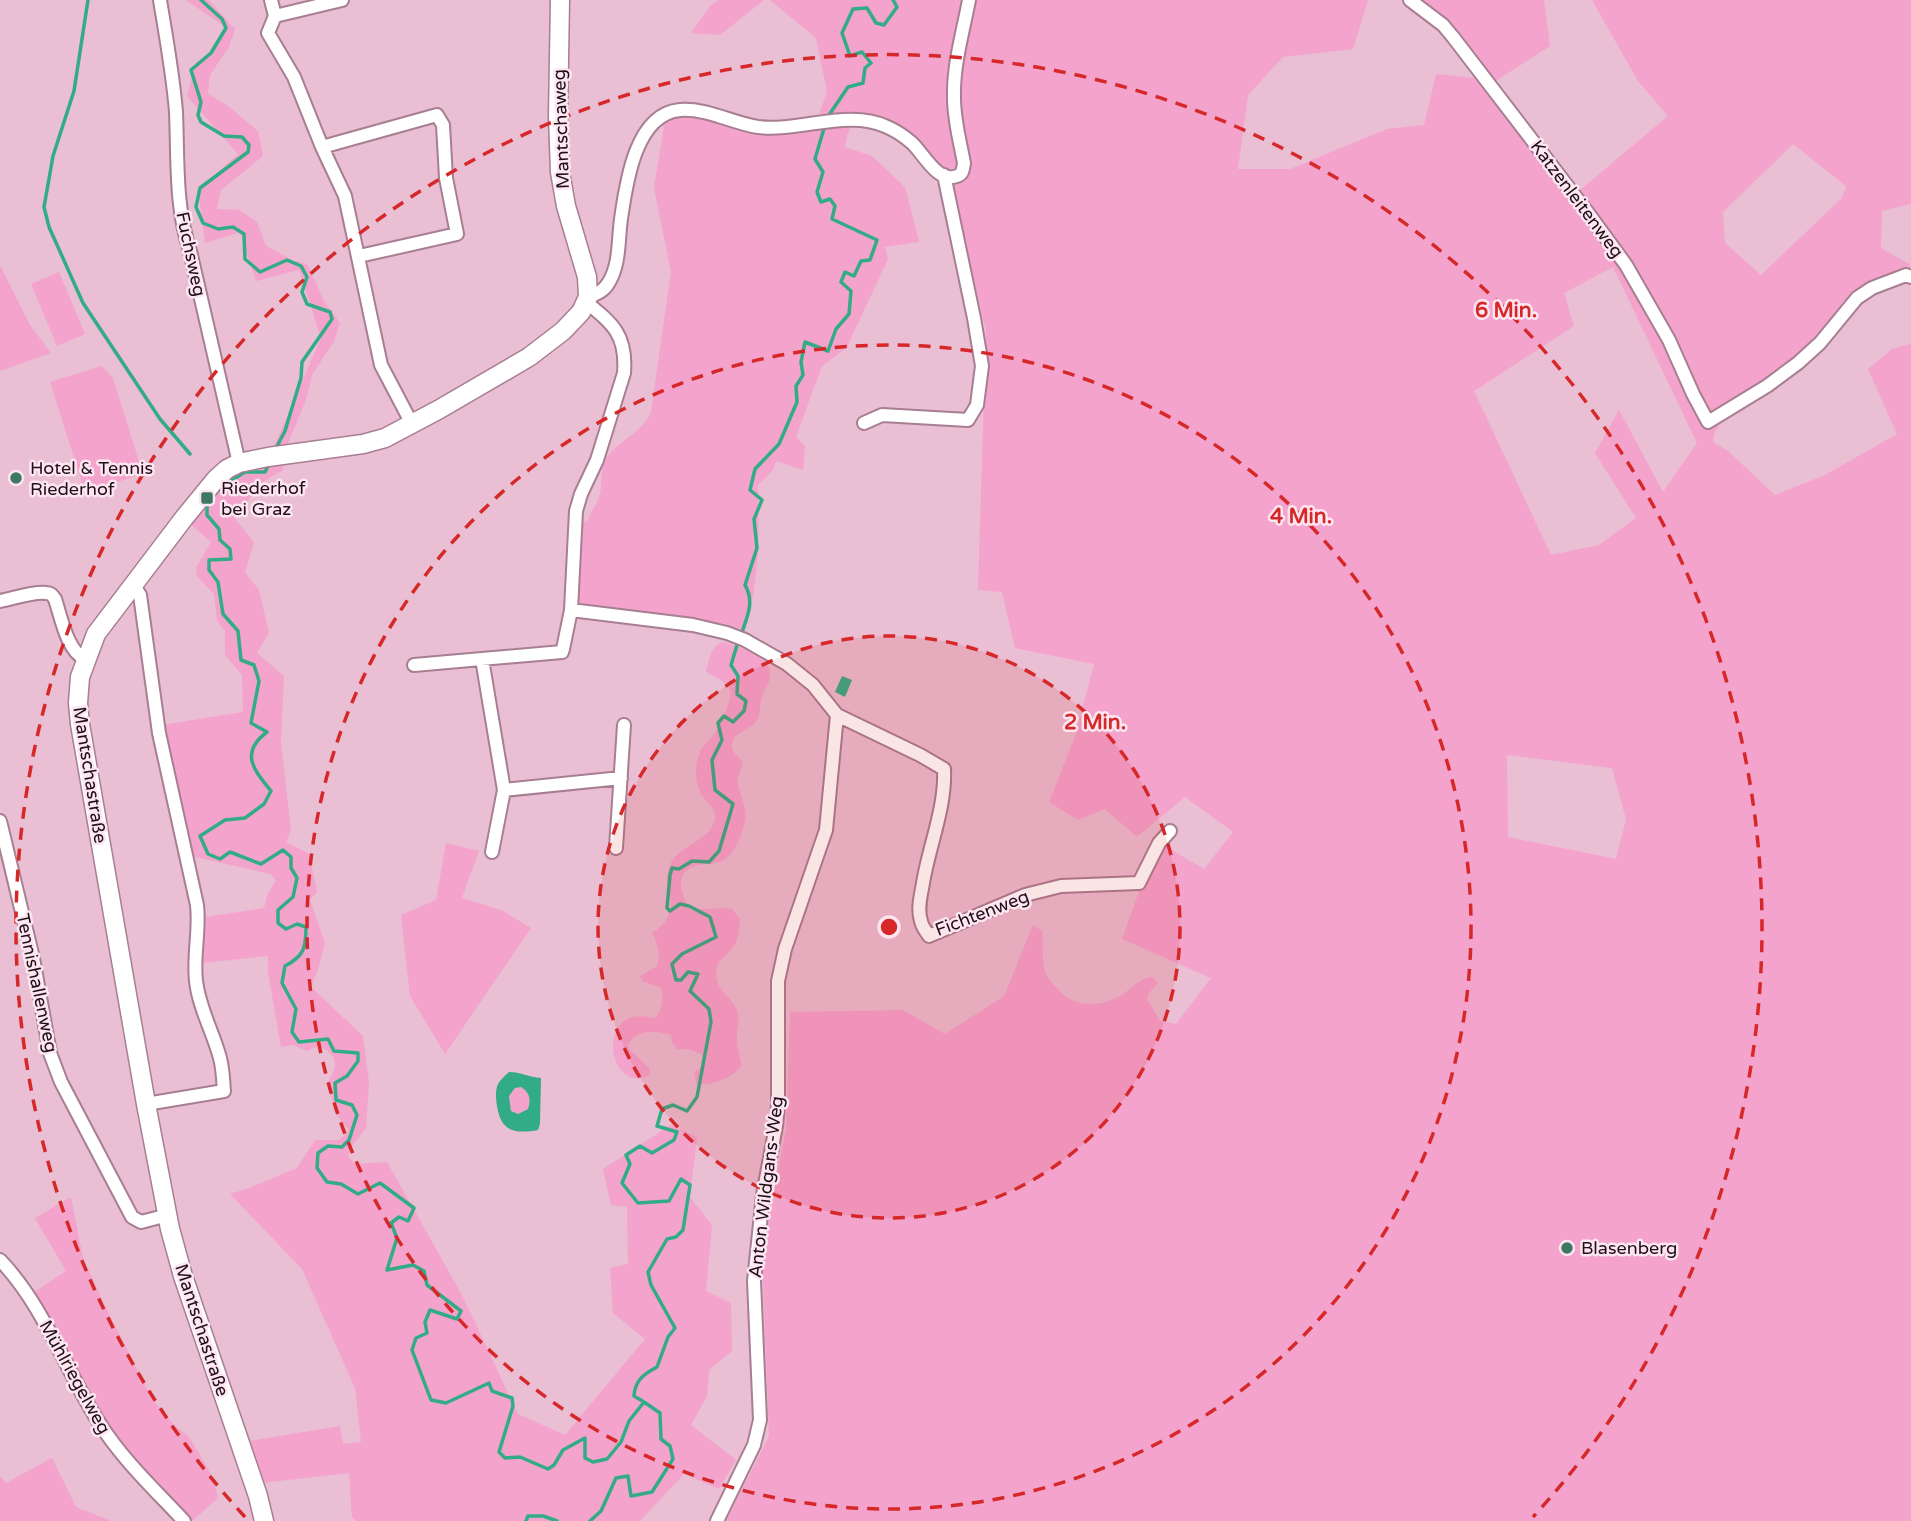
<svg xmlns="http://www.w3.org/2000/svg" width="1911" height="1521" font-family="'Varela Round',sans-serif">
	<style>
		.green { fill: #f3a3cc; fill-rule: evenodd }
		.water { fill: #32ac86; fill-rule: evenodd }
		.lines { fill: none; stroke-linecap: round; stroke-linejoin: round }
		.stream { stroke: #32ac86; stroke-width: 3.5 }
		.street-casing { stroke: #a77e92; stroke-width: 16 }
		.secondary-casing { stroke: #a77e92; stroke-width: 21 }
		.street { stroke: #fff; stroke-width: 12 }
		.secondary { stroke: #fff; stroke-width: 18 }
		.ring { fill: none; stroke: #d62828; stroke-width: 3.5; stroke-dasharray: 12 9 }
		.poi-dot { fill: #3c7862; stroke: #fde6f1; stroke-width: 2.5 }
		.labels { text-anchor: middle; dominant-baseline: central; stroke-width: 5; stroke-linejoin: round; paint-order: stroke }
		.street-label { font-size: 18px; fill: #1f0f17; stroke: #fde6f1 }
		.poi-label { font-size: 18px; fill: #1f0f17; stroke: #fde6f1; text-anchor: start }
		.centre { fill: #d62828; stroke: #fde6f1; stroke-width: 3.5 }
		.ring-label { font-size: 21px; text-anchor: middle; font-weight: bold; fill: #d62828; stroke: #fde6f1; stroke-width: 5; stroke-linejoin: round; paint-order: stroke }
	</style>
	<rect width="100%" height="100%" fill="#eabed3"/>
	<path class="green" d="M186,0H209L235,29L229,47L210,75L208,94L227,105L258,131L263,156L221,190L217,209L239,210L257,222L266,246L292,260L307,264L325,303L340,323L334,341L312,375L306,400L286,448L273,449L321,338L299,270L256,281L240,232L205,243L198,190L238,154L187,96L195,64L217,46L225,27Z
		M719,0H764L720,35L691,33L711,5Z
		M770,0H1368L1353,49L1283,57L1248,95L1238,169H1290L1387,129L1424,125L1436,74L1476,78L1457,47L1426,17L1402,0H1544L1550,46L1494,82L1579,191L1668,116L1638,81L1592,0H1911V204L1882,211L1881,248L1909,264L1911,268V284H1899L1875,294L1857,307L1810,359L1721,422L1715,432L1713,442L1728,451L1775,495L1825,475L1897,434L1868,369L1892,349L1911,344V1521H726L769,1436L762,1255L786,1129L790,1012L903,1010L945,1034L1004,996L1033,925L1042,931C1044,945 1041,961 1046,974C1048,979 1053,984 1056,987C1073,1008 1097,1008 1120,996C1132,989 1138,979 1152,977L1158,983L1150,992L1147,999L1160,1021L1176,1024L1211,978L1122,939L1138,894L1165,846L1204,869L1233,832L1185,797L1137,837L1105,809L1078,820L1049,802L1076,734L1094,664L1015,648L1002,592L978,590L986,331L952,186L966,181L962,113L952,117L960,161L955,168L947,170C932,161 923,148 911,137C881,108 856,114 818,118L827,92L816,38ZM1793,144L1846,186L1842,198L1761,275L1725,243L1723,212ZM1613,267L1697,443L1663,492L1619,410L1595,453L1636,518L1599,545L1551,555L1474,391L1574,326L1564,293ZM1507,755L1612,768L1626,819L1616,859L1508,837Z
		M687,114L733,125L852,123L847,136L845,147L872,156L905,187L919,242L885,247L888,259L847,347L822,366L796,437L805,446L803,470L776,461L773,470L758,485C759,533 760,584 744,630L722,623L716,624L587,607L580,603L577,595L580,523L588,520C591,511 598,503 600,494C603,481 599,467 608,456C619,441 647,428 651,412L671,272L654,188L664,126H657L670,118Z
		M0,265L30,325L51,353L0,371Z
		M59,272L85,334L57,346L31,284Z
		M102,366L113,378L143,474L85,492L50,382Z
		M283,461V470L261,483L235,519L254,542L245,572L259,590L269,633L257,653L284,676L281,743L291,830L286,842L309,854L317,892L310,900L325,943L318,969L311,987L363,1036L369,1082L366,1128L352,1146L348,1156L355,1164L387,1162L462,1295L518,1414L565,1435L645,1339L613,1313L610,1268L628,1264L627,1207L611,1205L603,1169L671,1125L697,1137L690,1197L712,1225L706,1291L731,1303L732,1351L709,1370L707,1396L691,1425L736,1460L719,1489L684,1474L640,1521H357L352,1518L349,1473L261,1483L249,1441L340,1426L343,1444L361,1442L355,1388L302,1269L230,1194L249,1188L297,1168L315,1140H339L349,1131L334,1111L329,1080L335,1068L334,1058L327,1050L318,1046L307,1051L293,1045L281,1047L268,972V956L203,963L206,917L264,908L268,893L276,881L271,874L191,856L162,725L243,712L242,675L225,655V631L217,620L214,594L197,576L196,568L211,542L187,521L230,473Z
		M722,642C736,645 768,655 770,672C772,681 764,688 762,697C759,705 762,716 755,723C748,731 735,731 732,744C731,752 738,756 743,762C742,768 737,776 738,783C740,796 749,810 744,825C741,837 734,855 722,861C713,865 704,863 695,866C673,873 681,895 691,910L722,908L732,909L740,919C739,930 739,941 731,950C727,956 719,959 717,967C712,990 730,993 737,1010C740,1019 738,1024 737,1032C736,1043 739,1054 742,1065C733,1078 712,1086 696,1084L694,1072L702,1067L707,1060C698,1050 689,1049 677,1049L672,1043L671,1035C656,1030 638,1029 628,1044L630,1050L650,1069L649,1075C613,1094 598,1026 633,1017C640,1015 649,1017 656,1018C662,1008 664,999 661,988L642,981L640,976L657,966C661,953 658,945 652,933C690,909 656,885 672,861C683,843 714,840 715,816C715,807 708,804 704,798C694,785 694,767 700,752C702,745 709,742 713,736C718,728 733,700 730,691C728,681 714,677 706,672C709,660 710,648 722,642Z
		M446,843L479,851L462,898L501,910L531,928L445,1054L410,996L401,915L436,900Z
		M521,1087C530,1093 531,1099 528,1109L518,1114L511,1111L509,1096L515,1088Z
		M71,1197L83,1258L107,1310L152,1399L174,1425L188,1436L197,1450L213,1478L218,1498L192,1521H189L117,1441L103,1421L33,1293L66,1271L35,1218Z
		M52,1458L76,1507L111,1521H0V1476L6,1483Z"/>
	<path class="water" d="M842,676L852,680L845,697L835,692Z
		M509,1072C521,1072 529,1077 541,1078L540,1124L538,1130C515,1134 501,1132 497,1106C496,1100 495,1090 498,1084C500,1080 506,1075 509,1072ZM521,1087C530,1093 531,1099 528,1109L518,1114L511,1111L509,1096L515,1088Z"/>
	<g class="lines">
		<path class="stream" d="M88,0L74,91L53,156L44,207L49,227L83,303L160,419L190,454
			M201,0L222,19L226,28L211,53L191,70L201,102L198,115L201,122L224,136L242,137L249,145L248,152L200,188L196,207L203,223L218,229L233,227L244,234L245,259L260,272L287,260L301,266L307,277L302,292L307,304L330,312L332,319L302,362L301,378L285,431L275,450
			M827,118L848,87L863,83L865,68L871,63L862,52L850,56L842,33L853,9L867,8L876,23L884,25L897,7L893,0
			M269,464L265,472H245L221,487L207,504V515L219,529L220,540L230,549L231,559L209,560V570L218,582L223,614L238,631L241,660L254,665L259,681L251,723L267,732C239,753 254,770 271,791L264,804L245,818L225,820L200,836L208,854L220,859L230,852L261,864L283,850L291,857V868L297,878L293,897L278,910V923L286,929L297,924L306,927C306,948 304,956 285,966L282,983L296,1009L292,1032L299,1042L328,1039L334,1051L358,1053V1061L347,1076L335,1083L336,1100L352,1105L357,1115L349,1140L342,1147L328,1146L318,1153L317,1168L327,1182L341,1184L358,1194L380,1183L414,1208L408,1221L399,1217L391,1223L397,1238L387,1270L413,1265L424,1271L427,1285L461,1311L457,1319L430,1310L425,1322L427,1333L416,1338L412,1350L431,1400L446,1403L489,1383L492,1391L512,1398L513,1406L499,1452L505,1458L520,1457L548,1469L554,1465L563,1450L585,1438V1458L593,1462L607,1459L621,1442L629,1421L644,1402L660,1413L661,1439L670,1446L673,1459L652,1492L631,1496L628,1476L616,1478L601,1511L590,1521
			M741,635C747,617 755,602 745,585L757,548L754,519L762,500L750,490L755,469L779,444L797,402L796,386L803,375L801,362L805,342L828,351L836,329L849,314L851,291L841,282L845,272L854,276L861,261L870,260L877,240L832,219L835,206L830,199L821,202L817,192L823,172L815,159L825,125
			M644,1402L634,1396C635,1380 644,1374 657,1367L668,1337L675,1328L651,1285L648,1272L667,1239L676,1237L683,1230L690,1185L681,1179L669,1201L638,1203L622,1183L630,1164L626,1155L640,1146L652,1153L674,1140L677,1132L657,1126L662,1109L673,1105L687,1111L697,1097L711,1022L709,1009L690,991L698,974L688,972L681,980H676L672,964L682,954L716,937L710,917L689,906L680,904L670,911L667,908L670,875L672,868L679,869L692,861L709,862L719,851L733,804L715,790L712,760L722,740L718,723L724,716L733,722L744,711L746,701L737,694L738,676L731,665L738,642
			M526,1521L528,1516H543L557,1521"/>
		<defs>
			<path id="street" d="M160,0C166,37 173,74 176,112C178,158 175,207 190,251L239,463
				M271,0L275,16
				M342,0L275,16L268,33L294,77L322,147L345,196L381,365L412,424
				M1410,0L1443,25L1453,37L1588,213L1626,265L1669,340L1693,394L1708,422L1767,386L1798,363L1820,343L1857,298L1872,288L1906,275L1911,277
				M322,147L437,115L443,125L446,178L457,234L359,256
				M588,297C597,294 604,291 609,282C620,264 618,240 621,219C626,184 635,114 680,110C707,108 732,123 758,127C799,132 848,109 885,126C895,130 904,136 912,143C923,153 938,184 957,176C963,174 963,169 964,163C960,142 954,120 954,98C953,65 963,32 969,0
				M864,423L882,415L968,420L977,405L982,366L974,318L944,175
				M133,584L140,595L159,733L197,905C200,931 193,955 196,981C199,1008 213,1032 220,1058C223,1069 223,1080 224,1091L146,1104
				M0,601C12,599 34,591 46,593C51,593 52,595 55,599C61,617 67,651 85,659
				M571,610L693,625L727,633L745,640L787,664L813,685L837,715L826,830L785,949L778,981V1105L776,1126L763,1195L754,1281L760,1420L754,1445L717,1521
				M482,659L504,790
				M414,665L562,652L563,649L571,610L576,511L581,494L597,460L624,373C627,335 613,324 586,302
				M837,715L920,755L944,769C946,807 929,846 923,883C921,895 917,909 921,921C922,927 926,931 929,936L1025,895L1061,886L1139,883L1159,843L1170,831
				M0,821L33,958L50,1053L61,1082L132,1217L141,1222L168,1215
				M616,848L624,725
				M492,852L504,790L621,778
				M0,1260C45,1307 65,1370 100,1424C123,1460 155,1490 184,1521"/>
			<path id="secondary" d="M264,1521L258,1496L183,1276L170,1229L146,1104L80,724L78,703L80,677L96,634L184,518L216,479L227,469L239,463L268,457L363,444L385,438L438,410L529,357L563,331L581,312L588,297L587,277L566,206L560,172L558,116L560,0"/>
		</defs>
		<use href="#street" class="street-casing"/>
		<use href="#secondary" class="secondary-casing"/>
		<use href="#street" class="street"/>
		<use href="#secondary" class="secondary"/>
	</g>
	<circle cx="889" cy="927" r="291" fill="#d62828" fill-opacity=".12"/>
	<g class="ring">
		<circle cx="889" cy="927" r="291"/>
		<circle cx="889" cy="927" r="582"/>
		<path d="M245 1517A873 873 0 1 1 1533 1517"/>
	</g>
	<g class="poi-dot">
		<circle cx="16" cy="478" r="7"/>
		<rect x="200" y="491" width="14" height="14" rx="3.5"/>
		<circle cx="1567" cy="1248" r="7"/>
	</g>
	<g class="labels">
		<g class="street-label">
			<text transform="translate(561 129) rotate(-92)">Mantschaweg</text>
			<text transform="translate(1577 199) rotate(53)">Katzenleitenweg</text>
			<text transform="translate(191 254) rotate(78)">Fuchsweg</text>
			<text transform="translate(90 775) rotate(81)">Mantschastraße</text>
			<text transform="translate(982 913) rotate(-21)">Fichtenweg</text>
			<text transform="translate(37 983) rotate(78)">Tennishallenweg</text>
			<text transform="translate(766 1187) rotate(-83)">Anton Wildgans-Weg</text>
			<text transform="translate(202 1330) rotate(72)">Mantschastraße</text>
			<text transform="translate(75 1377) rotate(61)">Mühlriegelweg</text>
		</g>
		<g class="poi-label">
			<text x="30" y="468">Hotel &amp; Tennis<tspan x="30" dy="21">Riederhof</tspan></text>
			<text x="221" y="488">Riederhof<tspan x="221" dy="21">bei Graz</tspan></text>
			<text x="1581" y="1248">Blasenberg</text>
		</g>
	</g>
	<circle cx="889" cy="927" r="10" class="centre"/>
	<g class="ring-label">
		<text x="1506" y="317">6 Min.</text>
		<text x="1301" y="523">4 Min.</text>
		<text x="1095" y="729">2 Min.</text>
	</g>
</svg>
